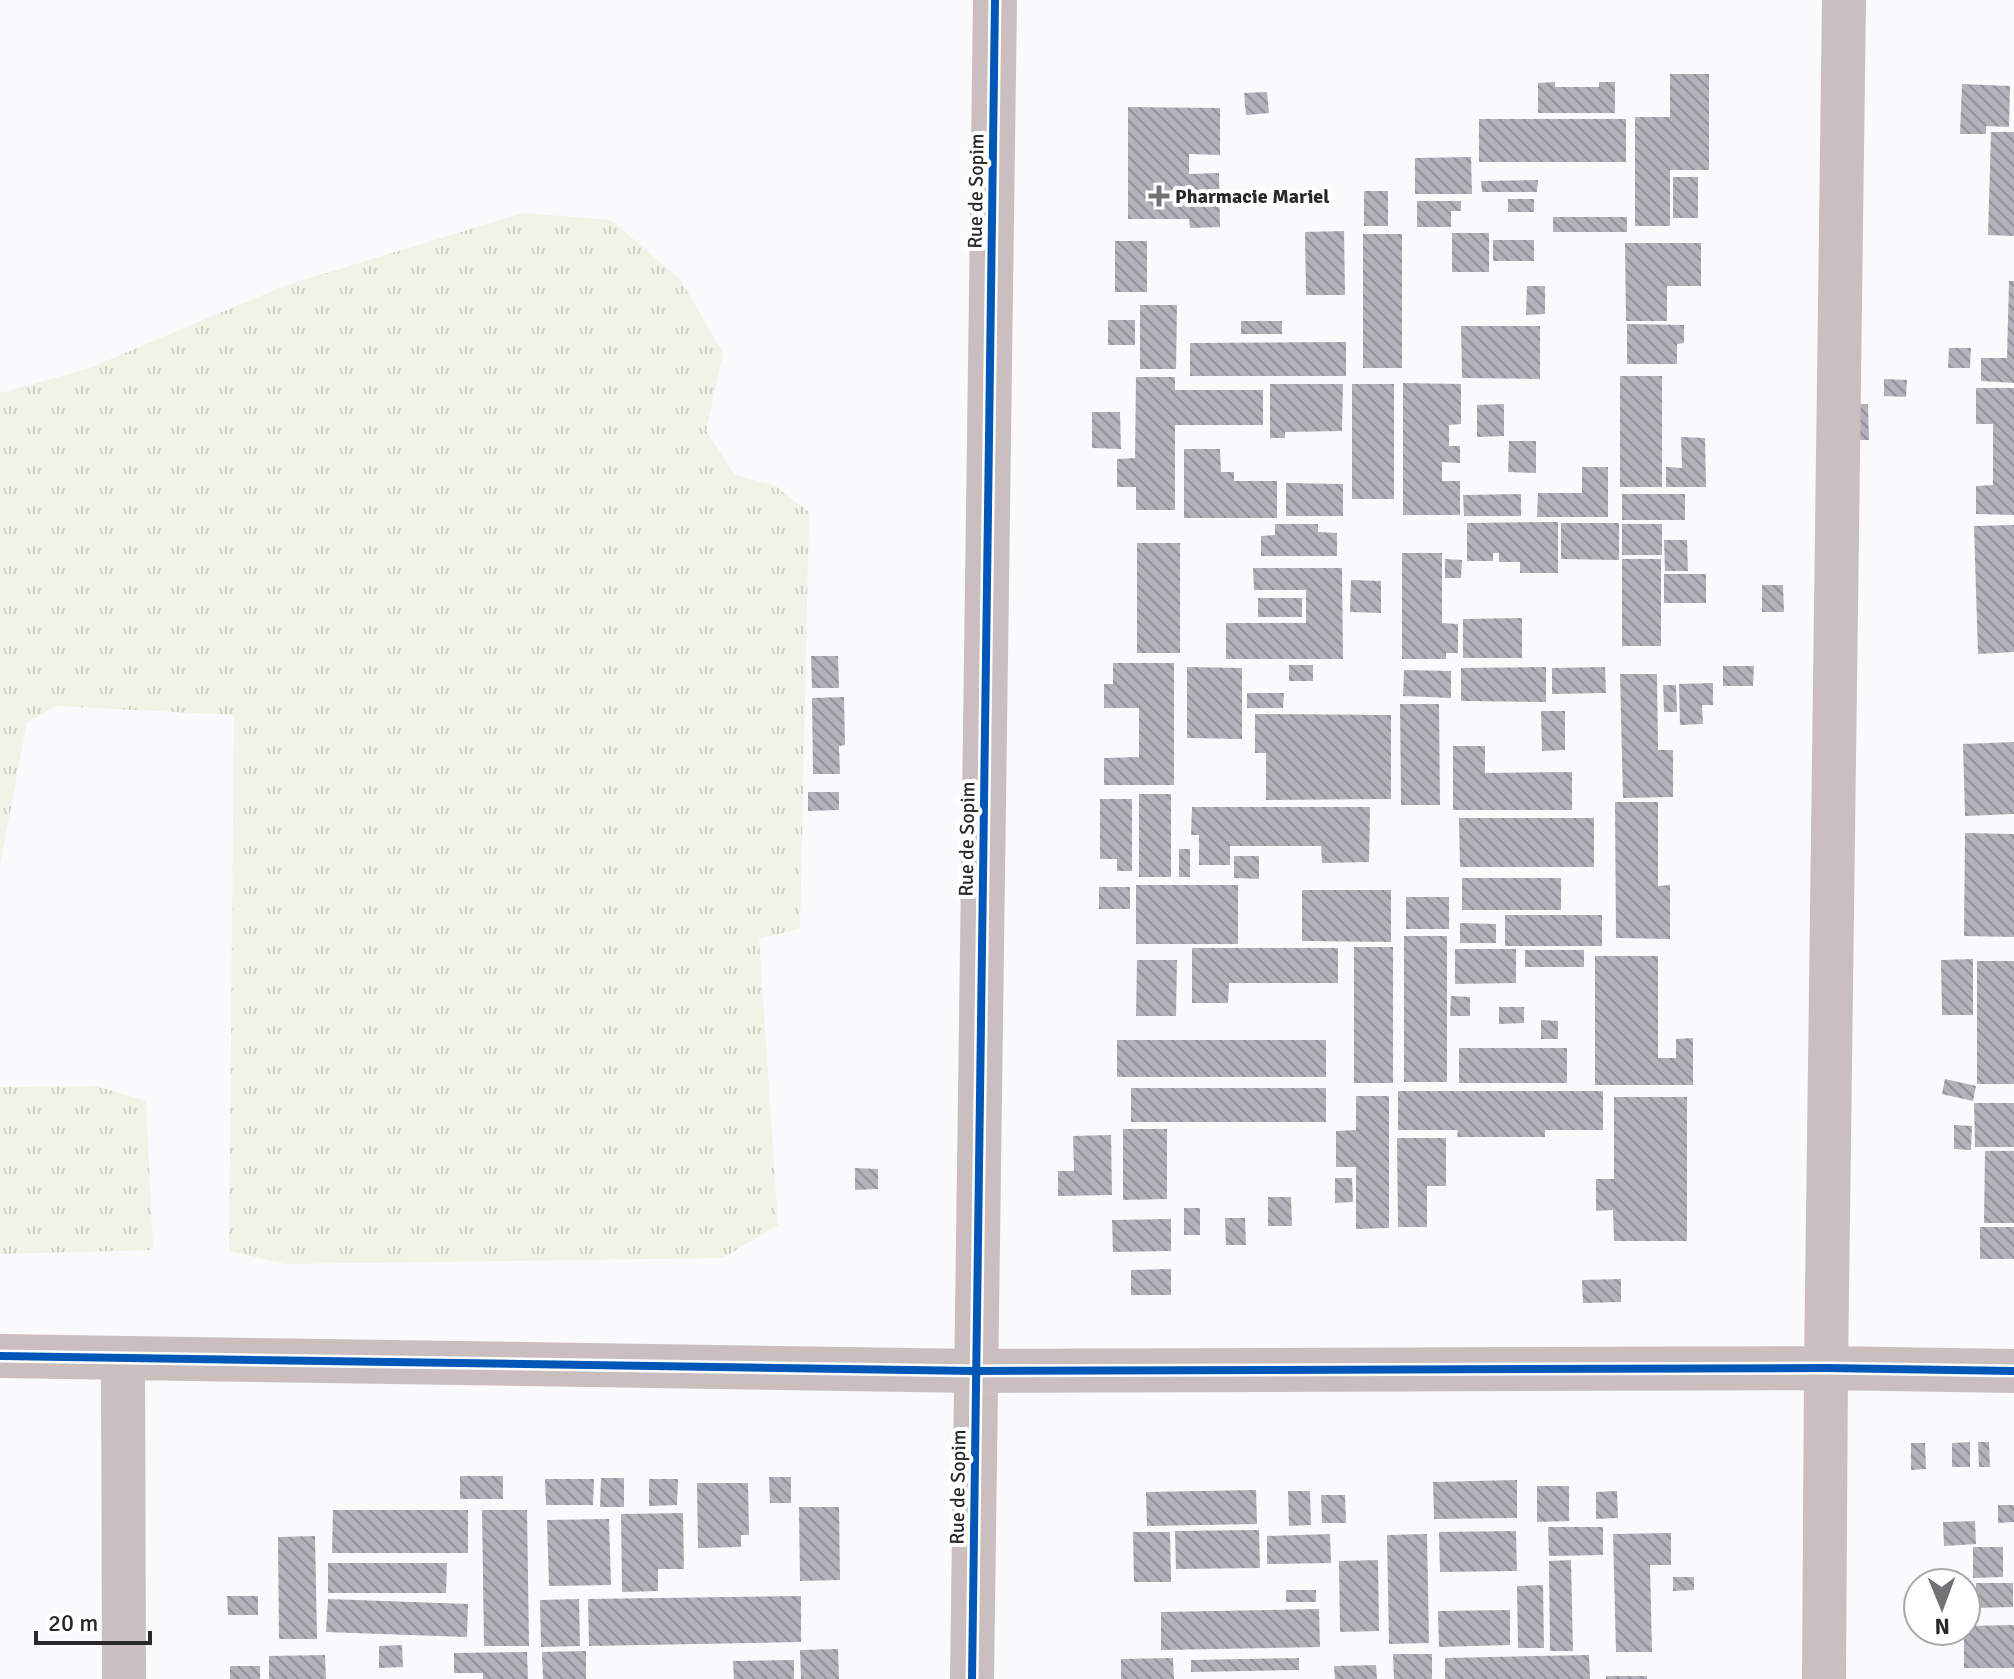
<svg xmlns="http://www.w3.org/2000/svg" width="2014" height="1679" font-family="Signika,sans-serif">
	<style>
		.grass { fill: url(#grass-tufts) }
		.building { fill: url(#building-back-hatch) }
		.lines { fill: none; stroke-linecap: round; stroke-linejoin: round }
		.minor { stroke: #cabebe; stroke-width: 44 }
		.cycleway-casing { stroke: #fff; stroke-width: 13 }
		.cycleway { stroke: #0057b8; stroke-width: 8 }
		.poi-dot { fill: #727274; stroke: #fff; stroke-width: 3 }
		.labels { text-anchor: middle; dominant-baseline: central; stroke-width: 8; stroke-linejoin: round; paint-order: stroke }
		.street-label { font-size: 20px; fill: #29292b; stroke: #fff }
		.poi-label { font-size: 20px; font-weight: bold; fill: #29292b; stroke: #fff; text-anchor: start }
	</style>
	<defs>
		<pattern id="grass-tufts" width="24" height="20" patternUnits="userSpaceOnUse" patternTransform="scale(2)"><rect width="24" height="20" fill="#f1f3e6"/><path d="M3 7l-1-3M5 7V3M7 7l1-3M15 17l-1-3M17 17v-4M19 17l1-3" fill="none" stroke="#cfd0c5"/></pattern>
		<pattern id="building-back-hatch" width="6" height="6" patternUnits="userSpaceOnUse" patternTransform="scale(2)"><rect width="6" height="6" fill="#b2b3ba"/><path d="M-1 5l2 2M0 0l6 6M5-1l2 2" fill="none" stroke="#919297"/></pattern>
	</defs>
	<rect width="100%" height="100%" fill="#fafafd"/>
	<path class="grass" d="M523,213L611,220L680,279L723,353L706,431L735,475L774,485L809,512L800,929L759,939L778,1225L723,1258L285,1264L229,1251L234,715L56,706L27,723L0,864V393L87,369L284,286Z
		M97,1086L146,1101L153,1250L0,1254V1087Z"/>
	<path class="building" d="M1670,74H1709V170H1670V226H1635V117H1670Z
		M1555,82V87H1599V82H1615V113H1538V83Z
		M1962,84L2010,86L2009,127L1986,126V134H1960Z
		M1267,92L1269,113L1246,115L1244,93Z
		M1128,107L1220,108V155L1189,154V174L1219,173L1220,227L1190,228L1189,219H1128Z
		M1479,119H1626V162H1479Z
		M1991,132H2014V236L1988,235Z
		M1471,157L1472,194H1415V158Z
		M1673,177H1698V218H1673Z
		M1538,180L1537,192H1482L1481,181Z
		M1364,191H1388V226H1364Z
		M1508,199H1534V212H1508Z
		M1417,201H1461V211H1451V227H1417Z
		M1553,217H1627V232H1553Z
		M1344,231L1345,295H1306L1305,232Z
		M1452,233H1489V272H1452Z
		M1363,234H1402V368H1363Z
		M1493,240H1534V261H1493Z
		M1115,241H1147V292H1115Z
		M1625,243H1701V286H1667V321H1626Z
		M2009,281H2014V383L1981,381V358H2007Z
		M1527,286H1545V314L1526,315Z
		M1140,305H1177L1176,369H1140Z
		M1108,320H1135V345H1108Z
		M1241,321H1282V334H1241Z
		M1627,324L1684,325V343L1677,344V364H1627Z
		M1461,326H1540V379L1462,378Z
		M1346,342V376H1190V343Z
		M1949,348H1971L1970,368H1948Z
		M1620,376H1662V487H1620Z
		M1136,377H1175V390H1263V425H1175V510H1136V487H1117V459L1135,458Z
		M1884,379L1907,380L1906,397L1884,396Z
		M1403,383L1461,384V424L1449,425V446H1460V463L1442,462V481H1460V515H1403Z
		M1270,384H1343L1342,431L1285,432V438H1270Z
		M1352,384H1394V499H1352Z
		M1976,388H2014V515L1976,514V486L1993,485V424H1976Z
		M1504,404V436L1477,437V405Z
		M1855,404H1868L1869,440H1856Z
		M1092,412H1120L1121,449L1092,448Z
		M1681,437L1705,438L1706,487H1666V467L1682,468Z
		M1509,441H1536V473L1508,472Z
		M1184,449H1220L1221,472H1234V481H1277V518H1184Z
		M1582,467H1608V517H1537L1538,493H1582Z
		M1286,483L1343,484V516H1286Z
		M1521,494V516H1464L1463,495Z
		M1622,494H1685V520H1622Z
		M1558,522V573H1520V562H1499V553H1493V561H1467V523Z
		M1561,523H1619V560L1561,559Z
		M1275,524H1318V532L1337,533V556H1261V536L1275,535Z
		M1622,524H1662V555H1622Z
		M2014,525V652L1978,654L1974,526Z
		M1664,540H1687L1688,571H1665Z
		M1137,543H1180V653H1137Z
		M1402,553H1442V623L1458,624V653H1446V659H1402Z
		M1445,559L1462,560L1461,578H1445Z
		M1622,559H1661V646H1622Z
		M1253,568H1342L1343,659H1226V623H1306V590H1254Z
		M1664,574H1706V603H1664Z
		M1351,580L1381,581V613L1350,612Z
		M1762,585H1783L1784,612H1762Z
		M1258,598H1302V617H1258Z
		M1522,618V658H1463V619Z
		M811,656H838L839,688H812Z
		M1113,663H1174V785H1104V758L1139,757V708H1104V684H1113Z
		M1289,665H1313V681H1289Z
		M1723,666H1754L1753,686H1723Z
		M1187,667L1242,668V739L1187,738Z
		M1546,667V702L1461,701V668Z
		M1605,667L1606,693L1552,694V668Z
		M1404,670L1451,671V698L1403,696Z
		M1620,674H1657L1658,750H1673V797L1623,798Z
		M1713,683V705H1702L1703,724L1680,725L1679,684Z
		M1663,685H1676L1677,712H1664Z
		M1247,693H1284L1283,708H1247Z
		M844,697L845,745L839,746L840,774H813L812,698Z
		M1400,704H1439L1440,805H1401Z
		M1541,711H1565V750L1542,751Z
		M1255,714L1391,715V799L1266,800V753H1255Z
		M2014,742V814L1965,816L1963,744Z
		M1453,746H1485V773L1572,772V810H1453Z
		M808,792H839V810L808,811Z
		M1139,794H1171V877H1139Z
		M1100,799H1132V871H1117V859H1100Z
		M1615,802H1658V886L1670,885V939L1616,938Z
		M1192,807H1370L1369,862L1322,863L1321,846H1230V865H1199V835H1191Z
		M1459,818H1594V867H1460Z
		M1965,833L2014,834V937L1964,936Z
		M1179,849H1190V877H1179Z
		M1234,856H1259V879L1234,878Z
		M1462,878H1561V910H1462Z
		M1136,885H1238V944H1136Z
		M1099,887H1130V909H1099Z
		M1302,890H1391V942L1302,941Z
		M1406,897H1449V929H1406Z
		M1505,915H1602V946H1505Z
		M1460,923L1496,924V943H1460Z
		M1404,936H1447V1082H1404Z
		M1354,947H1393V1083H1354Z
		M1192,948H1338V983H1229L1228,1003H1192Z
		M1455,949H1516V983L1455,984Z
		M1525,950H1584V967H1525Z
		M1595,956H1658V1058H1676V1039L1693,1038V1085H1595Z
		M1973,959V1015H1942L1941,960Z
		M1137,960H1177L1176,1016H1136Z
		M1977,961H2014V1084H1977Z
		M1451,996L1470,997V1016H1450Z
		M1499,1007H1524V1023L1499,1024Z
		M1541,1020L1558,1021V1039H1541Z
		M1117,1040H1326V1077H1117Z
		M1459,1048H1567V1083H1459Z
		M1945,1079L1976,1086L1973,1101L1942,1094Z
		M1131,1088H1326V1122H1131Z
		M1398,1091H1603V1130H1545V1137H1457L1458,1130H1398Z
		M1356,1096H1389V1228L1356,1229V1167H1336V1131L1356,1130Z
		M1614,1097H1687V1241H1614L1613,1210L1596,1211V1179H1614Z
		M1974,1103H2014V1147H1975Z
		M1954,1125L1972,1126L1971,1150L1954,1149Z
		M1123,1129H1167V1199L1123,1200Z
		M1111,1135L1112,1195L1058,1196V1171H1074L1073,1136Z
		M1397,1138H1446V1186H1427V1227H1398Z
		M1985,1151H2014V1223H1984Z
		M855,1168L878,1169V1189L855,1190Z
		M1335,1178H1352L1353,1202L1335,1203Z
		M1268,1197H1291L1292,1226H1268Z
		M1184,1208H1200V1235H1184Z
		M1225,1218H1245L1246,1245H1226Z
		M1171,1219V1251L1113,1252L1112,1220Z
		M1980,1227H2014V1259H1980Z
		M1171,1269V1295H1131V1270Z
		M1621,1279V1302L1583,1303L1582,1280Z
		M1970,1442V1467H1952V1443Z
		M1978,1442H1989L1990,1467H1979Z
		M1911,1443H1925L1926,1469L1911,1470Z
		M460,1476H503V1499H460Z
		M769,1477H791V1503H770Z
		M601,1478H624V1507H600Z
		M545,1479H594L593,1505H546Z
		M649,1479H678L677,1505L649,1506Z
		M1517,1480V1518L1434,1519L1433,1482Z
		M697,1483H748L749,1535H741V1547L698,1548Z
		M1537,1486H1569V1521L1537,1522Z
		M1256,1490L1257,1524L1147,1526L1146,1492Z
		M1288,1491H1310L1311,1525L1289,1526Z
		M1617,1491L1618,1518L1596,1519V1492Z
		M1321,1495H1345L1346,1523H1322Z
		M1998,1505H2014V1522L1998,1523Z
		M799,1507H839L840,1580L800,1581Z
		M333,1510H468V1553H332Z
		M482,1510H527L529,1646H484Z
		M683,1513L684,1569H658V1591L622,1592L621,1514Z
		M609,1519L611,1585L549,1586L547,1520Z
		M1975,1521L1976,1544L1944,1546L1943,1522Z
		M1548,1527H1603V1555L1549,1556Z
		M1259,1530L1260,1568L1176,1569L1175,1531Z
		M1516,1531L1517,1571L1440,1572L1439,1532Z
		M1133,1532H1170L1171,1582H1134Z
		M1671,1533V1565H1650L1652,1652H1616L1613,1534Z
		M1330,1534L1331,1563L1267,1564V1536Z
		M1427,1534L1429,1643L1389,1644L1387,1535Z
		M315,1536L317,1639H279L278,1537Z
		M1973,1547H2003V1577L1973,1578Z
		M1378,1560L1379,1631L1340,1632L1339,1561Z
		M1571,1560L1573,1651H1550L1549,1561Z
		M328,1563H447L446,1593H328Z
		M1673,1577H1694V1590L1673,1591Z
		M1976,1583H2013V1607L1976,1608Z
		M1543,1585L1544,1648H1518L1517,1586Z
		M1966,1587H1971V1622H1966Z
		M1286,1590H1316V1602H1286Z
		M227,1596H258V1615H228Z
		M801,1596V1642L589,1646L588,1599Z
		M328,1599L468,1604L467,1637L326,1632Z
		M579,1599L580,1646L541,1647L540,1600Z
		M1319,1609L1320,1647L1161,1650V1612Z
		M1510,1610V1645L1439,1647L1438,1611Z
		M2014,1625V1668H1964V1631H1966V1626Z
		M402,1645L403,1667L379,1668V1646Z
		M838,1649L839,1679H801L800,1650Z
		M586,1651V1679H543L542,1652Z
		M527,1652L528,1679H483V1673H454V1653Z
		M1393,1654H1432V1679H1394Z
		M325,1655L326,1679H269V1656Z
		M1589,1655L1590,1679H1445V1658Z
		M1173,1658L1174,1679H1121V1659Z
		M1299,1658V1670L1191,1672V1660Z
		M794,1660V1679H734L733,1661Z
		M1376,1665L1377,1679H1335L1334,1666Z
		M230,1666H260V1679H230Z
		M1606,1676H1647V1679H1606Z"/>
	<g class="lines">
		<path class="minor" d="M0,1356L975,1371L1826,1368L2014,1371
			M123,1358L124,1679
			M972,1679L995,0
			M1824,1679L1826,1368L1844,0"/>
		<defs>
			<path id="cycleway" d="M0,1356L975,1371L1826,1368L2014,1371
				M972,1679L995,0"/>
		</defs>
		<use href="#cycleway" class="cycleway-casing"/>
		<use href="#cycleway" class="cycleway"/>
	</g>
	<path class="poi-dot" d="M1155 184h8v8h8v8h-8v8h-8v-8h-8v-8h8z"/>
	<g class="labels">
		<g class="street-label">
			<text transform="translate(976 191) rotate(-89)">Rue de Sopim</text>
			<text transform="translate(967 839) rotate(-89)">Rue de Sopim</text>
			<text transform="translate(958 1487) rotate(-89)">Rue de Sopim</text>
		</g>
		<g class="poi-label">
			<text x="1175" y="196">Pharmacie Mariel</text>
		</g>
	</g>
	<g transform="translate(1942 1607) rotate(179)"><circle r="38" fill="#ffffff" stroke="#a9a9aa" stroke-width="2"/>
	<path d="M0-6L14 30L0 20L-14 30Z" fill="#727274"/>
	<text y="-12" font-size="22" font-weight="bold" text-anchor="middle" fill="#29292b">N</text>
	</g>
	<path d="M36 1631v12h114v-12" fill="none" stroke="#29292b" stroke-width="4"/>
	<text x="48" y="1631" font-size="24" fill="#29292b" stroke="#ffffff" stroke-width="6" paint-order="stroke">20 m</text>
</svg>
